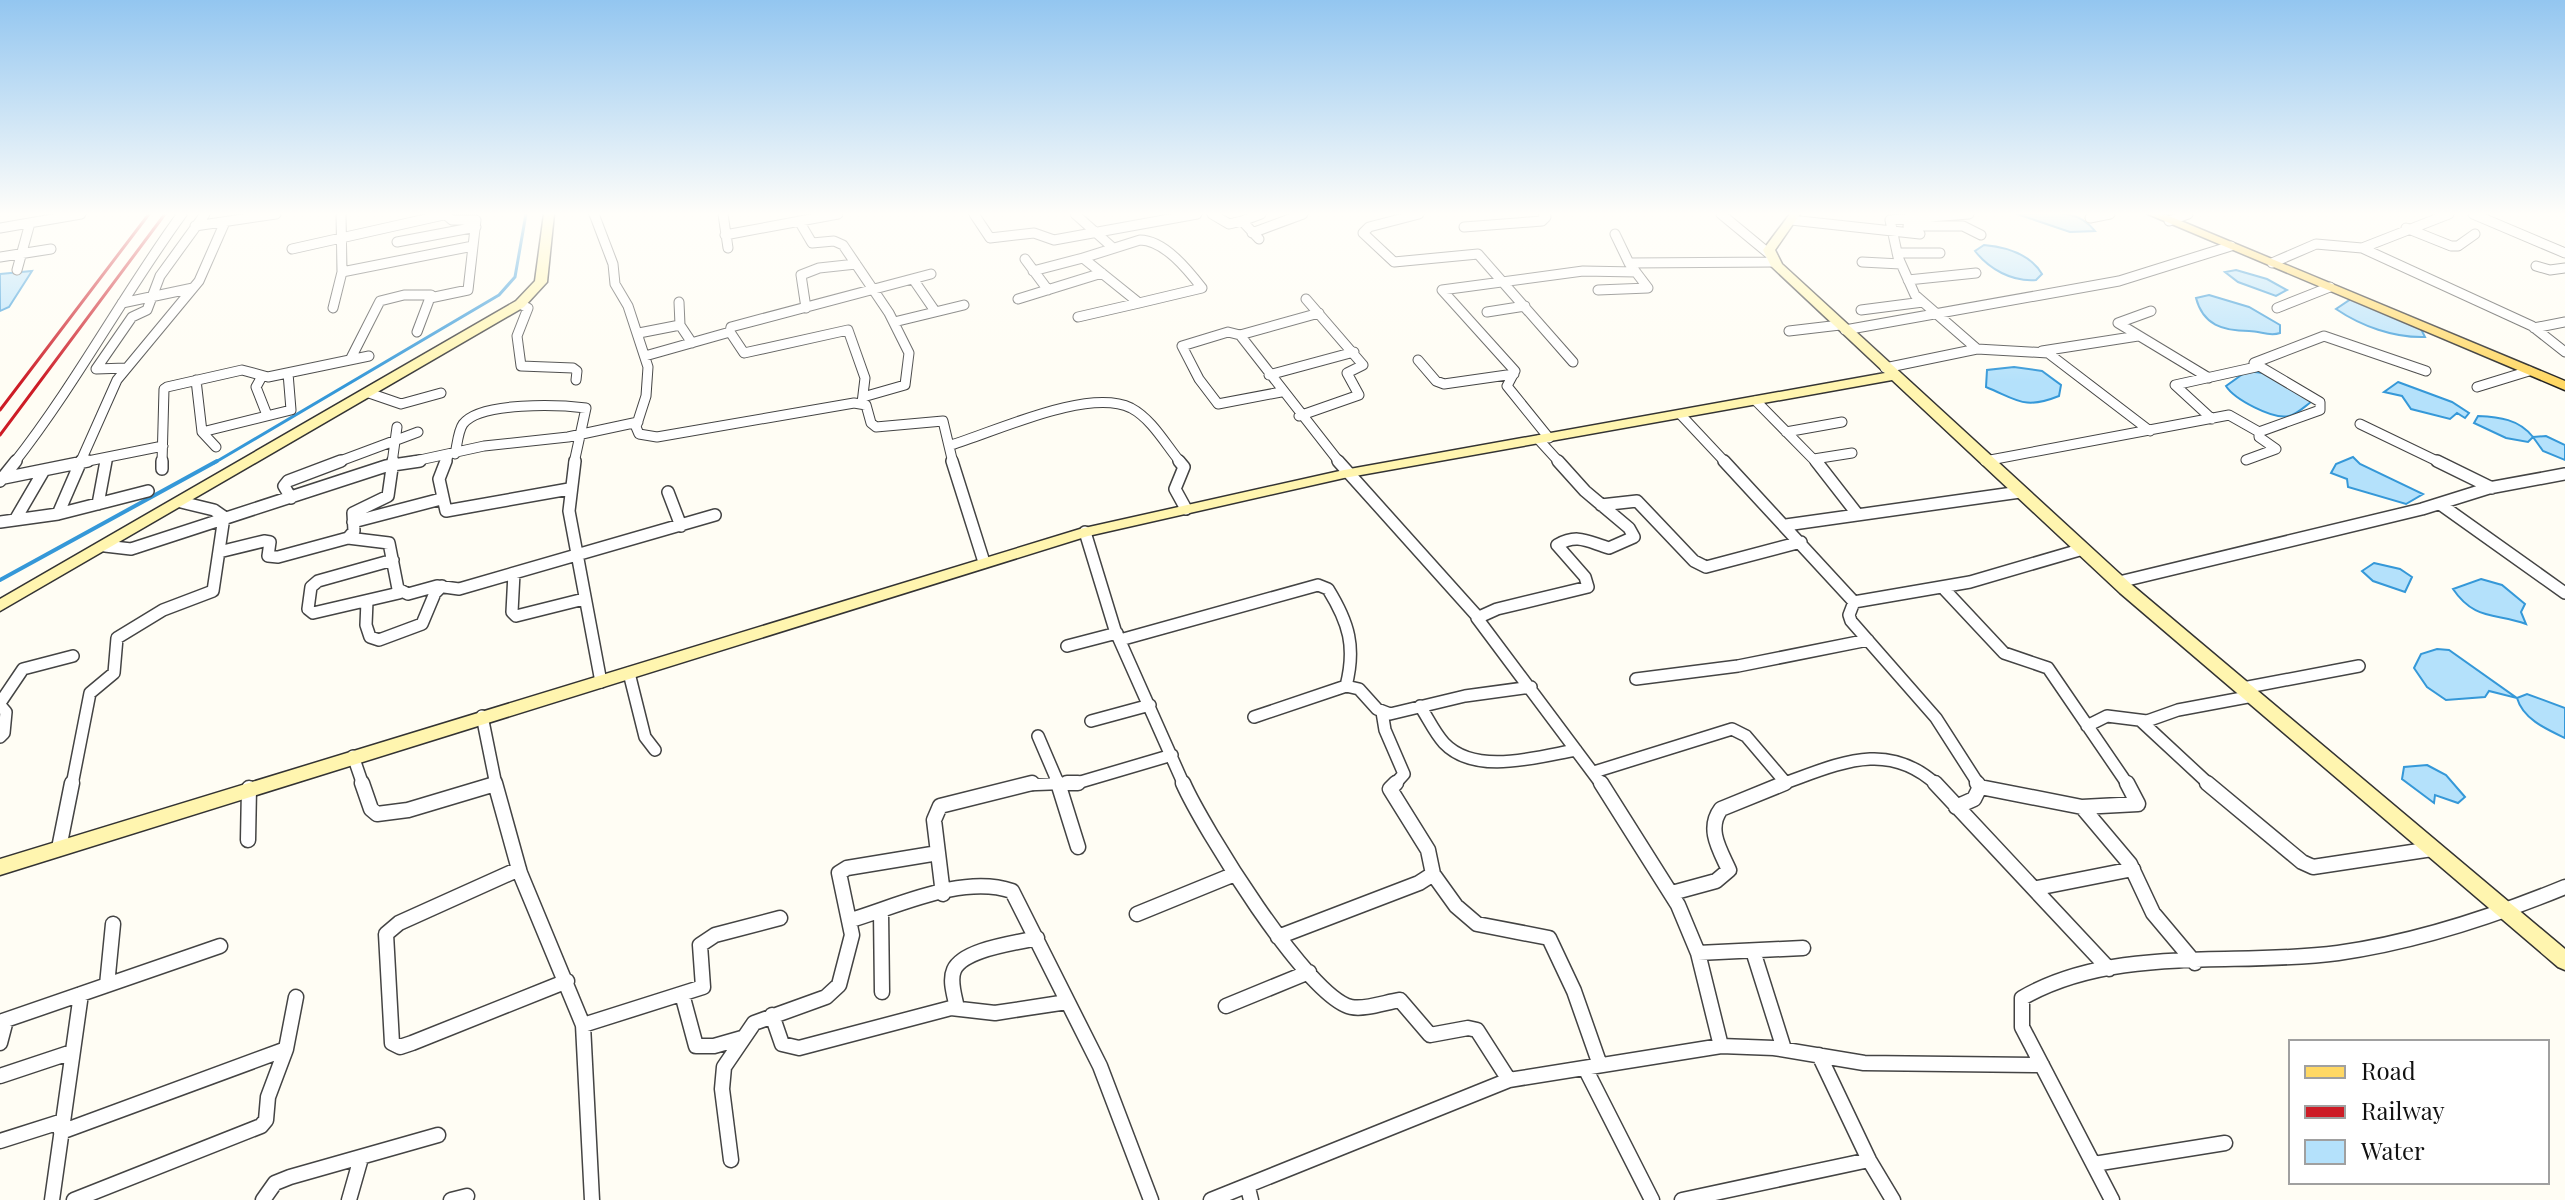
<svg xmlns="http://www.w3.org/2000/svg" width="2565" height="1200" font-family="'Playfair Display',serif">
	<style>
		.water { fill: #b4e1fb; stroke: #3598d8; stroke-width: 2 }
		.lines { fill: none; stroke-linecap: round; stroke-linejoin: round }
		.stream-far1 { stroke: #3598d8; stroke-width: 3 }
		.stream { stroke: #3598d8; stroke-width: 4 }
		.street-far2-casing { stroke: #444; stroke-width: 11 }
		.street-far1-casing { stroke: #444; stroke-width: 14 }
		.street-casing { stroke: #444; stroke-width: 17 }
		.secondary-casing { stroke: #333; stroke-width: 3 }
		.primary-casing { stroke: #222; stroke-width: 3 }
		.street-far2 { stroke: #fff; stroke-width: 9 }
		.street-far1 { stroke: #fff; stroke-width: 11 }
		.street { stroke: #fff; stroke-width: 14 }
		.secondary { fill: #fff5af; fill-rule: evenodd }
		.primary { fill: #ffd864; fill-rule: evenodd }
		.rail { stroke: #cd1c26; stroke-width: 3 }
	</style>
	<rect width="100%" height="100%" fill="#fffdf4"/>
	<path class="water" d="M2017,214C2046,214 2076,206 2095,231L2070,232Z
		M1984,245C2006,247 2030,254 2042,274L2036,280C2012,282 1989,269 1975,251Z
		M2236,270L2267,279L2287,290L2276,296L2238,282L2225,272Z
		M32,271L9,307L0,311V274Z
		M2209,295L2249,307L2280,325V333C2269,337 2261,331 2249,331C2223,331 2203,325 2196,298Z
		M2351,299L2421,329L2425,337C2394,338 2361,326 2336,309Z
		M2014,367L2042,371L2061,385L2059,396C2024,410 2018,400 1986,387L1987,370Z
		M2247,371L2263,373L2308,397L2311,402C2304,407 2296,415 2289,416C2273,420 2234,399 2226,386Z
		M2398,382L2452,402L2469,413L2465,418L2457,413L2450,419L2411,409L2402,396L2384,392Z
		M2478,416C2499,417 2519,419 2533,437L2546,436L2565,445V460L2543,451L2533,437L2528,442L2506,438L2474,423Z
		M2353,457L2360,464L2423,494L2406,504L2348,487L2347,479L2331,473L2336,464Z
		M2374,563L2400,569L2412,577L2405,592L2373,581L2362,571Z
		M2481,579L2502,585L2525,604L2521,612L2526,624C2494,613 2474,620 2453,589Z
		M2437,649L2449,650L2517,698L2527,694L2565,708V738C2546,729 2523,719 2517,698L2489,691L2485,697L2446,700L2427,687L2414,668L2421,654Z
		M2427,765L2446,775L2465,797L2458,803L2435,795L2434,803L2402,779L2404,767Z"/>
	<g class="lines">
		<path class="stream-far1" d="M214,463L499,295L515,277L526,214"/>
		<path class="stream" d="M0,580L217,461"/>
		<defs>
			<path id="street-far2" d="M594,214L613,264L615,284L628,306L648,367L646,396L636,427L639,434L657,437L854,403L866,405L871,423L876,427L943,421L953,463
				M723,214L728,248
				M974,214L990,238L1034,233L1054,240L1197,214
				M1075,214L1112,247
				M1212,214L1229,224L1242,221
				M1419,214L1369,227L1363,233L1394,262L1478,254L1573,362
				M1721,214L1773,257
				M2473,214L2565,253
				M2090,218L2110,214
				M1791,220L1920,234
				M799,221L812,243L834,241L843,245L889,313L909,353L905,385L863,397
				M2169,221L2188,214
				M195,226L276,214
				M1908,226H1963L1981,235
				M1464,227L1542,221L1546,217L1543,214
				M0,228L81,214
				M2406,228L2451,246H2458L2475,234
				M1252,233L1303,214
				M725,235L838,214
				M1259,239L1242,221L1261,214
				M1140,240C1164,240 1188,270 1202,288L1139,303L1083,258Z
				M397,242L476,227
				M2362,248L2449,214
				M292,249L448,214
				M1897,253H1940
				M0,257L51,249
				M1025,259L1048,290
				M1862,262L1901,264
				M1629,263L1775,262
				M2272,263L2316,244L2362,248L2532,326L2565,352
				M2536,266L2550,270L2565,268
				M17,270L30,223
				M1033,271L1083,258
				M342,272L473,246
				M913,279L935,311
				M1908,280L1976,273
				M1598,290L1648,288L1629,263L1615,234
				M430,298L468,290L476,220H452L446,215
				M1018,299L1102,273
				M679,302L680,325L692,343
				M122,303L193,288
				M520,304L528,308L517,336L521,366L573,368L577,371L576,380
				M333,308L342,272L341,214
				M806,308L801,275L819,268L856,264
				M2277,308L2330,287
				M1861,310L1923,302
				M2151,311L2118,323L2209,378
				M1487,312L1525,306
				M1078,317L1139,303
				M894,322L964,305
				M2534,328L2565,322
				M1845,330L2119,281L2231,246
				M1789,331L1840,325
				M639,333L680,325
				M1240,335L1319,313
				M1977,349L2048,353L2150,431
				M2042,351L2138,336
				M645,356L730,332
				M350,360L380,301L404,295H431L417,332
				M1418,360L1436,381L1444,384L1514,374
				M126,368L96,369L132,317L147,310L160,276L205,214
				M1885,368L1977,349L1915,295L1898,257L1890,220L1969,214
				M1269,375L1354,352
				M261,378L256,387L267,415
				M196,380L202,432L216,447
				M2477,387L2529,371
				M1281,392L1218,404L1199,379L1182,346L1228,332L1240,335L1340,463
				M369,393L401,404L441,393
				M1756,401L1817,463
				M862,403L865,378L848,330L744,353L730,332L731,327L931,274
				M1681,415L1726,463
				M1299,416L1359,395L1347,373L1363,365L1306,299
				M2212,419L2175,385L2256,367
				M2360,424L2441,463
				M202,432L291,410L288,373
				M1786,432L1842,422
				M1549,438L1507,386L1515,371L1442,290L1583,271L1636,272
				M1539,440L1560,463
				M951,445C995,432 1088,387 1131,408C1152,419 1166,445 1181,463
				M455,454C457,446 458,431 463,424C480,401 561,405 586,408L574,463
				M1814,459L1852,453
				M2246,460L2276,449L2259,437V432
				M1985,461L2229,415L2259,432L2320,410V402L2254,363L2324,336L2426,371
				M14,463C76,384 123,295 182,214
				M78,463L163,446
				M80,463L117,380L199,281L225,222
				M105,463L106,459
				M162,463L164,389L167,387L242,370L268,377L369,356
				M335,463L418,432
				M392,463L397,427
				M406,463L484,446L568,437L638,422
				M445,463L448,456"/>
			<path id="street-far1" d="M446,461L439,479L446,511L569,489
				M575,461L569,511L601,682
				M952,461L984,562
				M1179,461L1184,467L1175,489L1186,509
				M1338,461L1477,616
				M1558,461L1585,491L1629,528L1634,537L1609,548C1588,542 1578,533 1557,545L1585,577L1588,587L1497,609L1477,618L1602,785
				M1724,461L1854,602L1849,615L1851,621L1936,718L1979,785
				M1816,461L1858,515
				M2437,461L2492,488
				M162,469V461
				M4,478L88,461
				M0,481L16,461
				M668,492L681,526
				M291,498L284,486L288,481L341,461
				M98,504L106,461
				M2440,504L2565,593
				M1601,505L1637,501L1694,561L1706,567L1801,542
				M58,514L81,461
				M15,520L43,472
				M0,522L58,514L148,491
				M353,522L441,499
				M1786,525L2020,492
				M1085,532L1115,630L1184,785
				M348,538L389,543L398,589L408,594L437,586L459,589L715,515
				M105,546L131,549L386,466L420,461
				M219,552L264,541L270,542L268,556L278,557L348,538L354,531L353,513L388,496L393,461
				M393,560L318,581L311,587L308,609L313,613L399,593
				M514,573L512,612L516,616L584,599
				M2119,582L2422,509L2489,488L2565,474
				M1945,590L2004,653L2048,668L2128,785
				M367,601L366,625L370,637L379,640L422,624L435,593L442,586
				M1854,602L1970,582L2083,549
				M1120,640L1318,585L1328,589C1349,623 1356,647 1346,686
				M1067,646L1117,633
				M629,673L645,737L655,750
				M1636,679L1738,666L1868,640
				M2243,688L2359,666
				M0,703L23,669L73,656
				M0,705L6,712L4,733L0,737
				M1420,706C1428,718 1434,732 1444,743C1475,776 1537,757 1576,750
				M1382,712L1385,730L1404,774L1394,785
				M482,716L496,785
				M1254,717L1346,686L1359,689L1377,709L1390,714L1465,696L1531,687
				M1091,721L1150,705
				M2141,721L2210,785
				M2087,726L2107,716L2147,721L2178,710L2253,696
				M1038,736L1059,785
				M353,756L363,785
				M1594,772L1732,729L1746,736L1786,783
				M72,785L90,693L114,673L117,638L163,610L213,591L224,517L214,510L181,502
				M1023,785L1077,783L1172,755
				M1779,785C1837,765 1886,738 1937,785"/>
			<path id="street" d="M362,783L371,809L377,814L408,810L495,784
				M495,783L520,873L583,1025L592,1200
				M1058,783L1078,847
				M1067,783H1078
				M1183,783C1202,826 1307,997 1351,1007C1365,1010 1386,1002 1400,1000L1430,1035L1468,1028L1477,1030L1509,1080
				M1601,783L1678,905L1698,953L1721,1046
				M1935,783L2109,969
				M2207,783L2302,862L2313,867L2432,849
				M1980,787L2082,807L2138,804L2127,783
				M1956,807L1974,799L1980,787L1977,783
				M2082,807L2130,864L2153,913L2195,963
				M248,840L249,788
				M59,848L72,783
				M519,869L399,923L386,934L392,1043L400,1047L412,1043L567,981
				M1433,874L1456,906L1477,924L1549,938L1574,991L1600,1065
				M2037,888L2133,869
				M1672,893L1716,881L1729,870C1720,850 1706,829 1721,809L1785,783
				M943,894L934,820L940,806L1032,783
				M881,912L882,992
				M1137,914L1235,874
				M851,920C898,906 963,874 1012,891L1100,1066L1151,1200
				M1278,937L1419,883L1433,874L1428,850L1390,789L1396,783
				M1753,951L1784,1049
				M1698,953L1803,948
				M107,985L113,924
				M682,994L696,1046H714L742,1038
				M1226,1006L1309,972
				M957,1008C955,997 949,981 954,970C963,949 1017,943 1037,938
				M772,1015L782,1044L799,1048L951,1008L995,1013L1067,1002
				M0,1022L220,946
				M583,1025L703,987L700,945L715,935L780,918
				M0,1043L6,1020
				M1819,1055L1869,1160L1893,1200
				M1585,1068L1652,1200
				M0,1076L72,1052
				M61,1132L286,1049
				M0,1141L63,1121
				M731,1160L722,1089L724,1067L754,1023L826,997L839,985L852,935L839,873L847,868L938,853
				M2094,1164L2225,1143
				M1248,1188L1251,1200
				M52,1200L81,994
				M74,1200L261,1126L266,1120L268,1097L286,1049L296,997
				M263,1200L275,1183L290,1177L438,1135
				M349,1200L361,1158
				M451,1200L467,1196
				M1211,1200L1509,1080L1721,1046L1774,1048L1864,1063L2042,1065
				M1682,1200L1869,1160
				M2112,1200L2022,1027V998C2116,944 2235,967 2338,953C2416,942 2492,917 2565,887"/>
			<path id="secondary" d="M544,214H554L547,282L524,307L0,611V599L516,301L535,281Z
				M1790,214H1800L1775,250L1782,264L2132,585L2565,949V970L2558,967L2120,593L1892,380L1344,478L1088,536L0,875V859L1080,529L1344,470L1885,373L1771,266L1763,250Z"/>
			<path id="primary" d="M2148,214H2164L2565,381V390Z"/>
		</defs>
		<use href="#street-far2" class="street-far2-casing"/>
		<use href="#street-far1" class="street-far1-casing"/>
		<use href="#street" class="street-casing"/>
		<use href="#secondary" class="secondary-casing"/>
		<use href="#primary" class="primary-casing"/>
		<use href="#street-far2" class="street-far2"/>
		<use href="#street-far1" class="street-far1"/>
		<use href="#street" class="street"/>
		<use href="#secondary" class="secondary"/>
		<use href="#primary" class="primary"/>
		<path class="rail" d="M0,410L149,214
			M0,435L165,214"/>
	</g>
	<linearGradient id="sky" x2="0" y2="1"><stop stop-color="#93c6f0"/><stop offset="0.56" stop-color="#fffefa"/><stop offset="1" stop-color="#fffefa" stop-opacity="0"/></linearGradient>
	<rect width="2565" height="382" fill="url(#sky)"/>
	<rect x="2289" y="1040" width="260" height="144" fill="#ffffff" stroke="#a0a0a0" stroke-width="2"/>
	<rect x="2305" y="1066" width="40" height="12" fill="#ffd864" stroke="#a0a0a0" stroke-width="2"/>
	<text x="2361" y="1080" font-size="24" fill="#111111">Road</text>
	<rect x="2305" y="1106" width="40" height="12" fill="#cd1c26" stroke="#a0a0a0" stroke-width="2"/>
	<text x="2361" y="1120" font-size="24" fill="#111111">Railway</text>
	<rect x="2305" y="1140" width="40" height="24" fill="#b4e1fb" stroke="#a0a0a0" stroke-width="2"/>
	<text x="2361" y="1160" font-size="24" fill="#111111">Water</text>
</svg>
